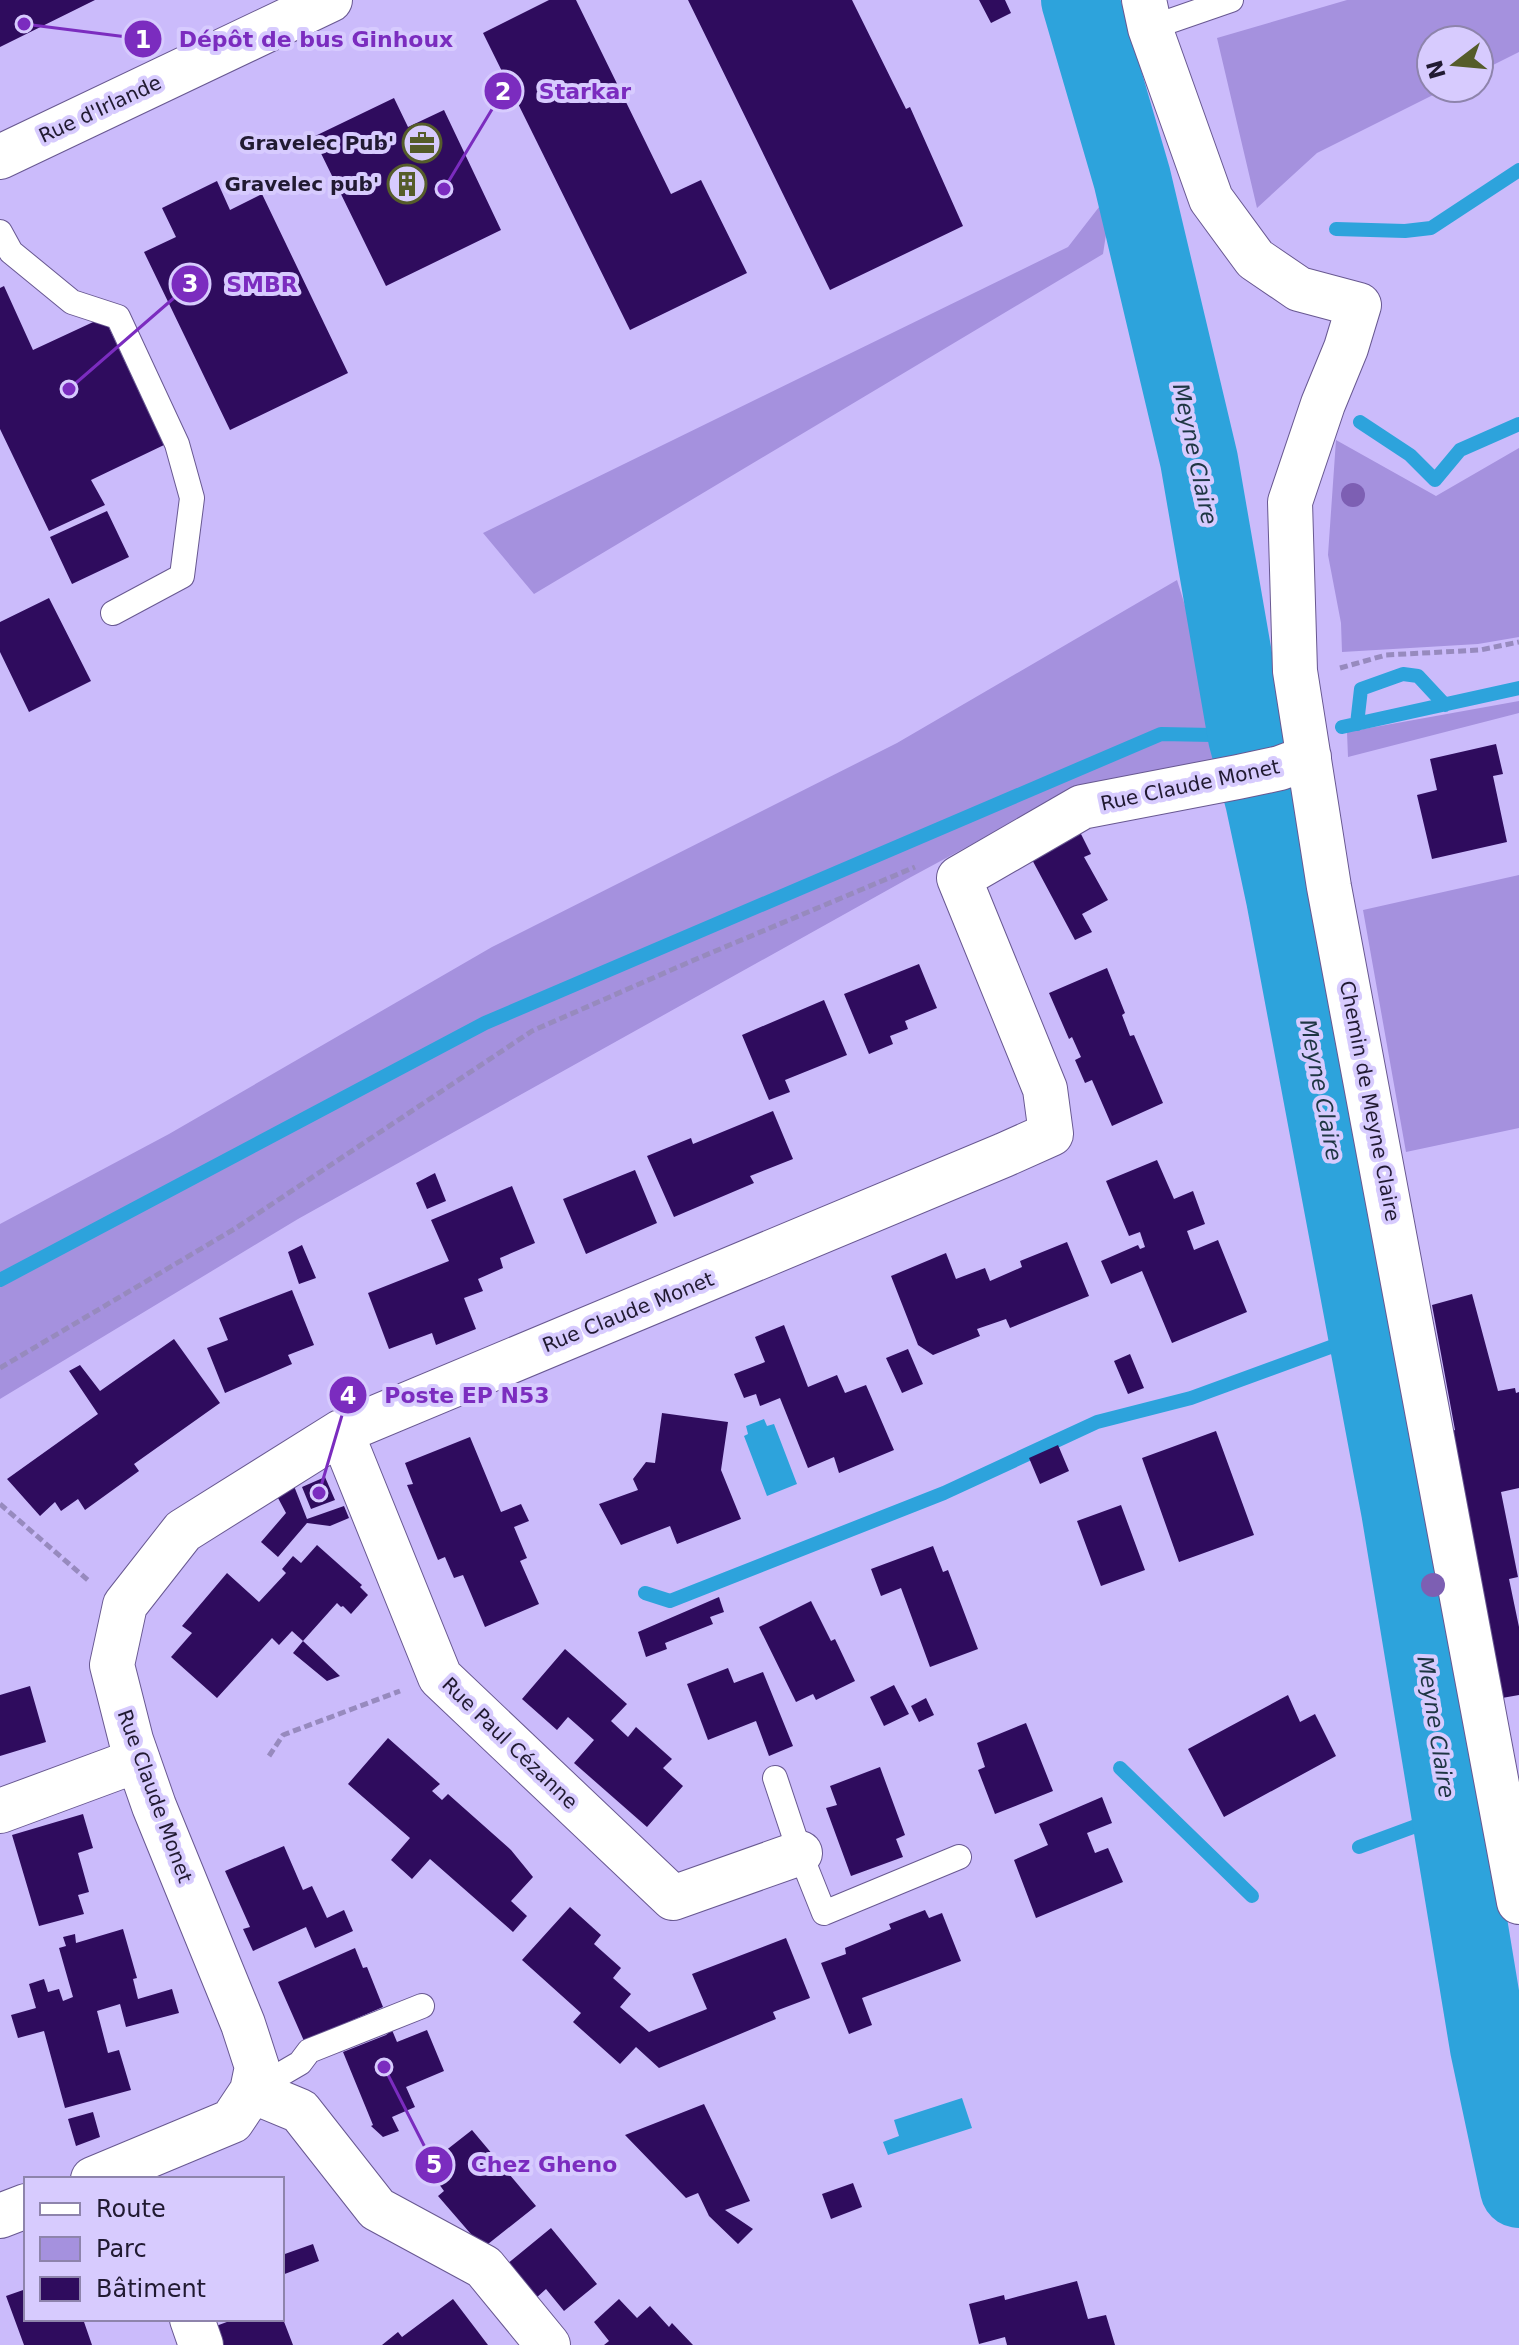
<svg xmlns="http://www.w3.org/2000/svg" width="1519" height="2345" font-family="'DejaVu Sans',sans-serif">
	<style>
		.green { fill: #a591de }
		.water { fill: #2da3dc }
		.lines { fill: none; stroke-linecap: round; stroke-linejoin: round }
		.stream { stroke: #2da3dc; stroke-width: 14 }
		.river { stroke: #2da3dc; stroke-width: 78 }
		.building { fill: #2f0c5e }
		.lane-casing { stroke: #685891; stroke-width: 26 }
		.street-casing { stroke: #685891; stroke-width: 46 }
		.secondary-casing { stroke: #685891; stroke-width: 46 }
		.path { stroke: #978abe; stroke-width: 5; stroke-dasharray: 8 4; stroke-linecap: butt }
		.lane { stroke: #fff; stroke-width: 24 }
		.street { stroke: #fff; stroke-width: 44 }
		.secondary { stroke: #fff; stroke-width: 44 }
		.tree { fill: #7d5fb3 }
		.labels { text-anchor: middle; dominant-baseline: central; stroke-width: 8; stroke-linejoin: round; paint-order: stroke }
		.street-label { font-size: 20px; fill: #211a32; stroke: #d7cbfe }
		.poi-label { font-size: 20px; font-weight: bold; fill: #211a32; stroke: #d7cbfe; text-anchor: end }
		.water-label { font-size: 22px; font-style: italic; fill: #1e3643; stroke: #d7cbfe }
		.leader { fill: none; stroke: #7b2cbf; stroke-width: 3 }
		.callout-dot { fill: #7b2cbf; stroke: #d7cbfe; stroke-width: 3 }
		.mark-label { font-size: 24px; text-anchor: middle; font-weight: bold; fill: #fff }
		.callout-label { font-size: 22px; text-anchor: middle; font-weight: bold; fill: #7b2cbf; stroke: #d7cbfe; stroke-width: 8; stroke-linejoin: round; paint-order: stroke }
	</style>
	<rect width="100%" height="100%" fill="#cbbbfb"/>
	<path class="green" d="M1347,0H1519V52L1479,72V40H1431V88H1447L1317,153L1257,208L1217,38Z
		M1113,189L1103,254L534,594L483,533L1068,247Z
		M1336,440L1436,496L1519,448V637L1478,644L1342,652L1341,623L1328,555Z
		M1177,580L1234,762L1059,797L911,877L298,1219L0,1399V1224L169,1134L492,947L897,743Z
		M1519,701V713L1348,757L1347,732Z
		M1519,875V1128L1406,1152L1363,910Z"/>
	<path class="water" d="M764,1419L767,1426L774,1424L797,1484L767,1496L744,1436L748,1434L746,1426Z
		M962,2098L972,2128L888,2155L883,2142L899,2136L894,2120Z"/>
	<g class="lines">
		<path class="stream" d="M1336,229L1405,231L1431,228L1519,170
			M1360,422L1410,455L1435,480L1460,450L1519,424
			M1357,724L1361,689L1403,674L1418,676L1445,705
			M1342,727L1519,688
			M0,1280L485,1023L1161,734L1264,736
			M645,1593L670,1601L944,1493L1097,1422L1191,1398L1366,1334
			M1120,1768L1252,1896
			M1359,1847L1451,1813"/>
		<path class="river" d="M1080,0L1132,178L1199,460L1247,737L1264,800L1285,898L1400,1510L1489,2048L1519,2189"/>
	</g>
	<path class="building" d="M0,0H95L0,47Z
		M549,0H576L671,194L701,180L747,273L630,330L483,33Z
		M688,0H852L906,109L910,107L963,226L830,290Z
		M979,0H1005L1011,13L991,23Z
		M394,98L408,127L444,110L501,230L386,286L313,137Z
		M217,181L230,210L262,194L348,373L230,430L144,252L176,237L162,208Z
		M4,286L33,350L104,317L164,445L91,480L105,505L49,531L0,429V288Z
		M107,511L129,557L72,584L50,537Z
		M49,598L91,681L29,712L0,652V622Z
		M1496,744L1503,774L1493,776L1507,842L1432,859L1417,795L1437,790L1430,759Z
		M1078,828L1091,854L1084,857L1108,900L1082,914L1092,932L1075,940L1029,854Z
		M919,964L937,1008L905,1021L908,1029L890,1036L893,1044L869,1054L844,994Z
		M1107,968L1125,1013L1122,1015L1130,1036L1134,1035L1163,1103L1112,1126L1092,1080L1085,1083L1075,1060L1081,1057L1072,1037L1069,1039L1049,993Z
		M824,1000L847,1055L785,1080L790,1092L769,1100L742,1035Z
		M773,1111L793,1159L750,1176L754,1183L674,1217L647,1156L691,1138L693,1144Z
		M1157,1160L1174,1199L1193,1191L1205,1224L1187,1231L1194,1250L1218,1240L1247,1312L1172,1343L1142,1271L1111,1284L1101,1261L1138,1245L1140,1249L1145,1247L1140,1232L1129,1236L1106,1181Z
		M635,1170L657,1223L586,1254L563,1199Z
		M435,1173L446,1201L427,1209L416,1183Z
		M512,1186L535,1243L500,1258L503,1268L478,1279L483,1291L464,1298L476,1329L436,1345L432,1333L389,1349L368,1293L449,1261L431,1220Z
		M1067,1242L1089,1296L1010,1328L1006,1319L977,1329L980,1336L933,1355L918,1345L891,1276L946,1253L956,1279L985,1268L990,1281L1022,1267L1020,1261Z
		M302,1245L316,1278L299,1284L288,1252Z
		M292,1290L314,1345L288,1355L292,1364L225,1393L207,1348L228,1340L219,1318Z
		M1472,1294L1498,1391L1515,1388L1516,1393L1519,1392V1488L1501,1492L1518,1577L1509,1579L1519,1627V1695L1502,1698L1450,1432L1455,1430L1432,1305Z
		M784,1325L808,1387L837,1375L845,1393L866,1385L894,1450L839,1473L834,1457L808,1468L780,1398L760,1406L756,1394L744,1398L734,1374L765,1362L755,1337Z
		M174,1339L220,1403L134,1464L139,1471L85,1510L78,1499L61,1511L55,1502L40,1516L7,1479L98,1414L69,1371L80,1365L100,1391Z
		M908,1349L923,1384L902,1393L886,1358Z
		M1130,1354L1144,1388L1128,1394L1114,1361Z
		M662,1413L728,1422L721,1470L741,1519L677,1544L670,1526L621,1545L599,1504L638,1490L633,1479L646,1462L655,1463Z
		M1216,1431L1254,1535L1179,1562L1142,1458Z
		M470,1437L501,1512L521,1504L529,1521L514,1527L527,1558L520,1561L539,1604L485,1627L463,1575L454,1578L445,1557L438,1560L407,1485L413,1484L405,1463Z
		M1058,1445L1069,1471L1040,1484L1029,1458Z
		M325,1477L335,1500L311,1509L302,1487Z
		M294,1486L307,1519L344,1506L349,1518L330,1526L307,1523L278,1557L261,1542L286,1513L278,1498Z
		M1121,1505L1145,1570L1101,1586L1077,1521Z
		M317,1545L362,1585L360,1587L368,1595L351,1614L343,1606L341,1607L337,1603L303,1641L292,1631L279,1645L272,1638L217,1698L171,1657L192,1633L182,1626L227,1573L259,1602L286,1573L282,1569L293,1556L301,1563Z
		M933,1546L943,1572L948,1570L978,1649L930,1667L901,1588L881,1596L871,1569Z
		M719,1597L724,1612L710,1617L713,1624L665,1643L667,1649L646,1657L638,1632Z
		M811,1601L831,1641L835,1639L855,1681L816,1700L813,1694L796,1702L759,1627Z
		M303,1641L340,1676L327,1681L293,1653Z
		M565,1649L627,1704L611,1721L628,1737L636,1727L672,1759L663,1768L683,1786L647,1827L574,1763L594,1740L568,1717L557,1730L522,1699Z
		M728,1668L734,1683L763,1672L793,1746L769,1756L756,1721L708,1740L687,1684Z
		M894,1685L909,1714L884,1726L870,1697Z
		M30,1686L46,1742L0,1756V1695Z
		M1288,1695L1300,1722L1315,1714L1336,1756L1224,1817L1188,1749Z
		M926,1698L934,1715L919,1722L911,1706Z
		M1026,1723L1053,1791L995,1814L978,1770L985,1767L977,1743Z
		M388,1738L440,1784L432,1791L442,1800L448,1794L511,1850L533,1877L511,1901L527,1916L513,1932L430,1859L412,1879L391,1860L410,1838L348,1784Z
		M880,1767L905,1835L896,1839L903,1857L851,1876L826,1808L837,1805L830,1786Z
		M1102,1797L1112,1823L1087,1833L1095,1853L1108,1848L1123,1882L1036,1918L1014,1860L1048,1845L1039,1824Z
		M83,1814L93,1848L78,1853L89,1892L78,1895L84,1914L39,1926L12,1835Z
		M284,1846L303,1890L312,1886L327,1918L344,1910L353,1931L315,1948L306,1927L253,1951L243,1929L250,1927L225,1871Z
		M570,1907L601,1935L594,1944L621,1968L613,1978L631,1994L620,2007L649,2032L707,2009L692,1974L786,1938L810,1998L773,2012L776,2019L659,2068L636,2047L620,2064L573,2022L581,2013L522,1960Z
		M925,1910L929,1918L942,1913L961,1961L862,1998L872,2025L849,2034L821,1963L846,1954L845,1948L891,1929L889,1924Z
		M123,1929L137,1978L133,1979L138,1999L172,1989L179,2013L126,2027L120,2004L97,2011L108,2053L119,2050L131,2090L65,2108L44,2031L18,2038L11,2015L36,2008L29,1984L44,1979L48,1992L59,1989L63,2001L73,1997L59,1948L66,1946L63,1937L75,1934L76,1943Z
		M355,1948L363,1968L367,1967L383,2007L304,2041L278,1982Z
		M392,2030L397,2042L427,2030L444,2071L406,2087L415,2107L392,2117L399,2131L383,2137L371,2126L373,2125L343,2052L386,2035Z
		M704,2104L750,2201L725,2210L753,2229L738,2244L709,2216L698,2193L686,2198L625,2135Z
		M93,2112L100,2137L76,2146L68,2119Z
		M472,2130L536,2206L483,2248L438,2196L444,2191L426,2166Z
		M853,2183L862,2207L831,2219L822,2194Z
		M551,2228L597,2284L564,2311L546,2289L535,2299L506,2265Z
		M313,2244L319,2261L282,2275V2255Z
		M1077,2281L1088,2319L1106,2315L1115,2345H1007L1005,2337L979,2344L969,2304L1004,2295L1005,2300Z
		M26,2289V2319H83L92,2345H24L6,2296Z
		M453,2299L488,2345H382L398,2332L402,2337Z
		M619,2299L637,2318L650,2306L669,2327L672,2323L693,2345H604L609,2341L594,2322Z
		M235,2319H283L293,2345H223L216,2326Z"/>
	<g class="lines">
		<defs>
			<path id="lane" d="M1150,28L1231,0
				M0,232L11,252L72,302L118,317L177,444L192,498L182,576L113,613
				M775,1778L800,1853L824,1913L959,1857
				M252,2091L300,2063L309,2051L422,2006"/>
			<path id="street" d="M1144,0L1150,28L1211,199L1255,259L1299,289L1359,305L1346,348L1323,404L1290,502L1295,671L1329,887L1519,1902
				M341,1432L440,1677L673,1898L800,1853
				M0,1811L138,1760
				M252,2091L300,2111L377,2209L484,2267L548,2345
				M93,2179L232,2121L252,2091L257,2067L243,2024L154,1806L131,1740L112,1665L125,1605L183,1531L341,1432L1004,1155L1051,1134L1045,1089L959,878L1082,807L1238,777L1280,768L1309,757
				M0,2216L26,2206
				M192,2319L201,2345"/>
			<path id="secondary" d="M0,157L330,0"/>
		</defs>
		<use href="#lane" class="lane-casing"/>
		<use href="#street" class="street-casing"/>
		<use href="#secondary" class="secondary-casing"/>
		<path class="path" d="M1340,668L1386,655L1480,650L1519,642
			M0,1368L236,1228L532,1031L694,960L915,867
			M0,1504L90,1582
			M269,1756L283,1735L400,1691"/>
		<use href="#lane" class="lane"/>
		<use href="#street" class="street"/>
		<use href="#secondary" class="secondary"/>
	</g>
	<g class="tree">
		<circle cx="1353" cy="495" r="12"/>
		<circle cx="1433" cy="1585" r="12"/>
	</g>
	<defs>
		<symbol id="office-ring" viewBox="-11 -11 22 22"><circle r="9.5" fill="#d7cbfe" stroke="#555c2a" stroke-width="1.5"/><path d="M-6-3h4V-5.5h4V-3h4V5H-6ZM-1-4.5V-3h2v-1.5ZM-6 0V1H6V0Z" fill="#555c2a"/></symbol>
		<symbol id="building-ring" viewBox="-11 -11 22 22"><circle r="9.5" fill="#d7cbfe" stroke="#555c2a" stroke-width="1.5"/><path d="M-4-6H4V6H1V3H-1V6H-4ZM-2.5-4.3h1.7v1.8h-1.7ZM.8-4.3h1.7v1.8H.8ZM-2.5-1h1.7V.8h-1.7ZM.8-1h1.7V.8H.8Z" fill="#555c2a"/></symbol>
	</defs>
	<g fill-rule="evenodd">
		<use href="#office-ring" x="400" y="121" width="44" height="44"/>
		<use href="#building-ring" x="385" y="162" width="44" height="44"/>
	</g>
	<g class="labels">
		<g class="street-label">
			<text transform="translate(100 109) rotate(-25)">Rue d'Irlande</text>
			<text transform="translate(1190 785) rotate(-12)">Rue Claude Monet</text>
			<text transform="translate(1370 1101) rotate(79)">Chemin de Meyne Claire</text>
			<text transform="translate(628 1312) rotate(-22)">Rue Claude Monet</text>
			<text transform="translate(510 1743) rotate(44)">Rue Paul Cézanne</text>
			<text transform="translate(155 1796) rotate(70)">Rue Claude Monet</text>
		</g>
		<g class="poi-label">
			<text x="394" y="143">Gravelec Pub'</text>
			<text x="379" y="184">Gravelec pub'</text>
		</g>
		<g class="water-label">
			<text transform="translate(1195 454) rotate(78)">Meyne Claire</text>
			<text transform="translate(1321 1090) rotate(79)">Meyne Claire</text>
			<text transform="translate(1436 1727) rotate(81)">Meyne Claire</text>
		</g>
	</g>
	<path class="leader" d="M24 24L143 39M444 189L503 91M69 389L190 284M319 1493L348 1395M384 2067L434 2165"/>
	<g class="callout-dot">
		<circle cx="24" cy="24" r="8"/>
		<circle cx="444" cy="189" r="8"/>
		<circle cx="69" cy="389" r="8"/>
		<circle cx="319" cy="1493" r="8"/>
		<circle cx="384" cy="2067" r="8"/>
		<circle cx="143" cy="39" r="20"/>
		<circle cx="503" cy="91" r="20"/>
		<circle cx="190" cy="284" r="20"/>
		<circle cx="348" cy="1395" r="20"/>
		<circle cx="434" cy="2165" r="20"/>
	</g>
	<g class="mark-label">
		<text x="143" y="48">1</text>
		<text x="503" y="100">2</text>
		<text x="190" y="292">3</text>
		<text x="348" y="1404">4</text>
		<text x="434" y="2173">5</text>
	</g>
	<g class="callout-label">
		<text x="316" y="47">Dépôt de bus Ginhoux</text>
		<text x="585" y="99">Starkar</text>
		<text x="262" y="292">SMBR</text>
		<text x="467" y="1403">Poste EP N53</text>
		<text x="544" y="2172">Chez Gheno</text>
	</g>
	<rect x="24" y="2177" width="260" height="144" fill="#d7cbfe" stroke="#8e84ac" stroke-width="2"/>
	<rect x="40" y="2203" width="40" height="12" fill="#ffffff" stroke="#8e84ac" stroke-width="2"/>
	<text x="96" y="2217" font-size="24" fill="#211a32">Route</text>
	<rect x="40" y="2237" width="40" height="24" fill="#a591de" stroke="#8e84ac" stroke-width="2"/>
	<text x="96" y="2257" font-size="24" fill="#211a32">Parc</text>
	<rect x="40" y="2277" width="40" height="24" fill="#2f0c5e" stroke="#8e84ac" stroke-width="2"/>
	<text x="96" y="2297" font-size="24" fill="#211a32">Bâtiment</text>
	<g transform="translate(1455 64) rotate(254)"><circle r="38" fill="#d7cbfe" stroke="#8e84ac" stroke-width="2"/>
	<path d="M0-6L14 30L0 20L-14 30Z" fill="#555c2a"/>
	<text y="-12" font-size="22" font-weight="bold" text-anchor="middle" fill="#211a32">N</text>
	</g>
</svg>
